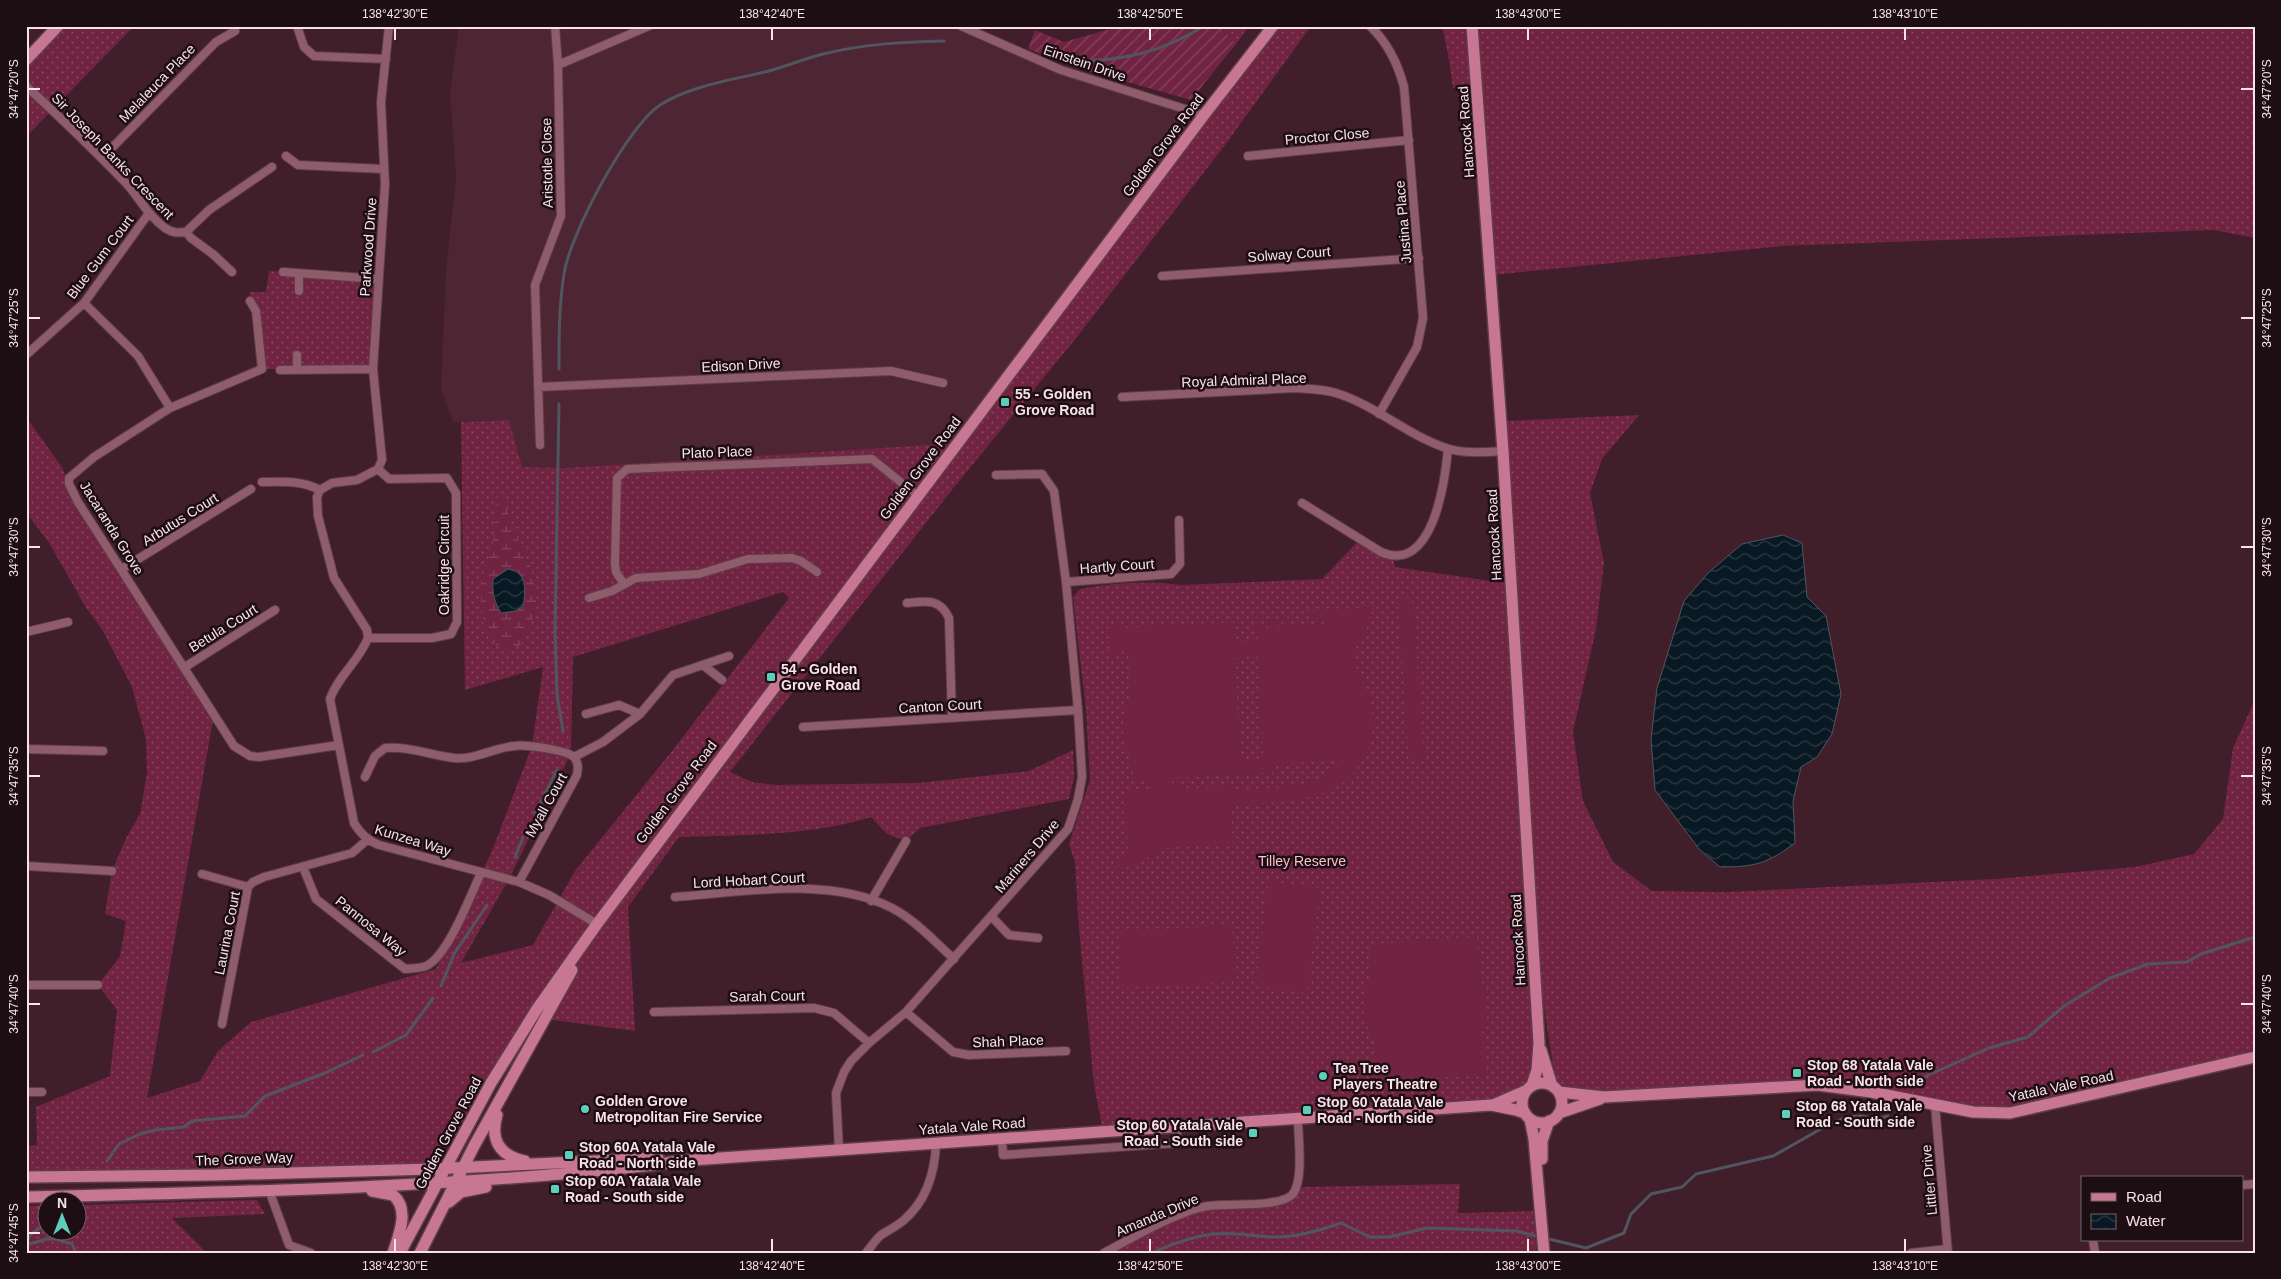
<svg xmlns="http://www.w3.org/2000/svg" width="2281" height="1279" font-family="Helvetica,sans-serif">
	<style>
		.built { fill: #4e2533 }
		.grass { fill: url(#grass-dots); fill-rule: evenodd }
		.wetland { fill: url(#wetland-marsh) }
		.garden { fill: url(#garden-furrows) }
		.pitch { fill: #712442; fill-rule: evenodd }
		.water { fill: url(#water-waves); stroke: #51555f }
		.lines { fill: none; stroke-linecap: round; stroke-linejoin: round }
		.stream { stroke: #51555f; stroke-width: 3 }
		.street-casing { stroke: #5e3d49; stroke-width: 10 }
		.secondary-casing { stroke: #5e3d49; stroke-width: 14 }
		.street { stroke: #8f5c6c; stroke-width: 8 }
		.secondary { stroke: #c77791; stroke-width: 11 }
		.ticks { fill: none; stroke: #fae2e9; stroke-width: 2 }
		.poi-dot { fill: #5cceba; stroke: #1d0e13; stroke-width: 2 }
		.labels { text-anchor: middle; dominant-baseline: central; stroke-width: 5; stroke-linejoin: round; paint-order: stroke }
		.street-label { font-size: 14px; fill: #fae2e9; stroke: #1d0e13 }
		.poi-label { font-size: 14px; font-weight: bold; fill: #fae2e9; stroke: #1d0e13; text-anchor: start }
		.park-label { font-size: 14px; fill: #fcbfd0; stroke: #1d0e13 }
		.neatline { fill: none; stroke: #fae2e9; stroke-width: 2 }
		.ticks-label { font-size: 12px; text-anchor: middle; fill: #fae2e9 }
	</style>
	<defs>
		<pattern id="grass-dots" width="8" height="8" patternUnits="userSpaceOnUse" patternTransform="scale(1.25)"><rect width="8" height="8" fill="#712442"/><path d="M2 2h.1M6 6h.1" fill="none" stroke="#86445d" stroke-width="1.8" stroke-linecap="round"/></pattern>
		<pattern id="wetland-marsh" width="20" height="14" patternUnits="userSpaceOnUse" patternTransform="scale(1.25)"><rect width="20" height="14" fill="#712442"/><path d="M1 5h8M5 5V1M11 12h8M15 12V8" fill="none" stroke="#86445d"/></pattern>
		<pattern id="garden-furrows" width="10" height="10" patternUnits="userSpaceOnUse" patternTransform="scale(1.25)"><rect width="10" height="10" fill="#712442"/><path d="M-1 1l2-2M0 10L10 0M9 11l2-2" fill="none" stroke="#86445d"/></pattern>
		<pattern id="water-waves" width="16" height="10" patternUnits="userSpaceOnUse" patternTransform="scale(1.25)"><rect width="16" height="10" fill="#091924"/><path d="M0 5q4-4 8 0t8 0" fill="none" stroke="#2e3a44"/></pattern>
	</defs>
	<rect width="100%" height="100%" fill="#401e2a"/>
	<path class="built" d="M459,26H961L1039,61L1204,115L957,443L564,468L521,467L509,420L453,422L441,389L446,272L456,177L450,93Z"/>
	<path class="grass" d="M67,26H134L26,137V68Z
		M1220,26H1249L1236,44Z
		M1274,26H1311L1228,141L1077,337L955,486L730,772L752,782L775,785L918,783L1029,771L1073,750L1074,777L1069,799L920,828L906,841L887,834L871,817C810,836 742,835 679,837L628,907L635,1031L546,1019L588,939L461,1139L442,1145L423,1167L26,1178V1146L37,1145L36,1107L110,1076L117,1010L98,985L120,956L126,921L105,914L112,871L126,838L140,814L147,773L146,739L132,687L103,631L85,606L48,541L26,513V417L62,467L69,484L214,714L147,1098L200,1081L218,1051L251,1022L436,969L492,851L532,746L543,667L465,690L461,422L509,420L522,467L564,468L957,443ZM783,592L789,598L676,746L575,871L533,945L461,963L509,879L571,753L573,657Z
		M1442,26H2255V238L2214,230L1783,246L1492,275L1477,88H1453L1448,54Z
		M269,271L378,279L373,369H262L256,312L249,292H266Z
		M1639,415L1602,459L1590,493L1604,563L1596,629L1573,732L1583,801L1613,862L1652,891L1728,892L1995,879L2135,867L2194,854L2223,819L2233,748L2255,700V1057L1993,1114L1846,1088L1591,1101L1557,1090L1535,951L1539,1043L1532,1085L1507,1099L1103,1132L1094,1084L1079,930L1075,863L1069,844L1090,780L1086,710L1073,597L1080,589C1113,583 1147,580 1181,585L1322,579L1359,540L1393,558L1395,567L1511,584L1501,421Z
		M1460,1184L1458,1213L1533,1211L1537,1253H1104L1198,1208L1276,1202L1303,1187Z
		M257,1200L265,1214L172,1218L207,1253H26V1206L47,1205L48,1232H78V1205Z"/>
	<path class="wetland" d="M497,498H504L513,529L531,568L537,606L522,644L513,649H501L490,640L484,629L480,586L493,544Z"/>
	<path class="garden" d="M1121,26H1220L1236,44L1191,100L1077,68L1028,49L1035,30L1064,42Z"/>
	<path class="pitch" d="M1412,597L1424,760L1409,761L1398,598Z
		M1369,607C1369,620 1367,632 1361,643L1355,641C1355,649 1353,663 1357,671C1363,684 1371,694 1372,709C1375,726 1371,742 1364,757C1338,806 1279,801 1231,805L1233,844L1169,847L1113,874L1128,849L1125,791L1154,790L1143,780H1134C1133,761 1123,746 1123,727C1123,714 1129,704 1130,692C1131,678 1129,663 1128,649L1111,655L1109,625L1127,628L1233,622L1235,643L1258,641V634H1254L1258,613L1264,629L1268,628L1272,612L1278,628H1282L1285,611L1291,627L1328,625L1309,613L1307,614V610L1310,612ZM1258,656L1263,758L1240,760L1235,658ZM1344,760C1318,793 1268,787 1231,790L1230,786L1183,789L1165,779L1276,772V764Z
		M1269,881L1320,888L1307,993L1256,986Z
		M1232,925L1236,981L1122,988L1118,932Z
		M1477,937L1480,977L1487,1000L1486,1019L1482,1029L1485,1075L1377,1081L1375,1040L1368,1028L1364,1009L1366,989L1371,977L1369,944Z"/>
	<path class="water" d="M1783,535L1802,543L1807,597L1826,616L1841,694L1832,734L1817,757L1801,767L1793,801L1795,843C1767,864 1754,867 1720,867L1699,849L1655,790L1651,739L1657,688L1684,601L1708,573L1742,544Z
		M508,569C527,571 526,591 523,606L516,611L501,613C494,601 492,593 493,579Z"/>
	<g class="lines">
		<path class="stream" d="M1075,61C1122,61 1163,52 1204,26
			M559,369C559,337 559,305 564,274C570,234 627,127 660,105C690,86 731,80 765,72C785,67 803,59 823,54C863,44 903,42 944,41
			M559,404L555,631L557,695L563,731
			M535,814L557,770
			M515,857L523,837
			M441,986L454,954L487,905
			M373,1052L406,1035L433,998
			M1915,1081L1989,1048L2028,1037L2064,1006L2110,978L2148,964L2187,962L2201,954L2255,937
			M107,1161L119,1144L140,1134L155,1130L184,1127L192,1121L245,1116L265,1096L325,1073L363,1055
			M1545,1238L1586,1248L1624,1233L1631,1214L1651,1194L1682,1187L1696,1174L1773,1156L1826,1126L1846,1117L1861,1116L1878,1119L1888,1116
			M26,1243L30,1235L48,1222
			M26,1245L47,1239H55L72,1244L76,1253
			M1152,1253C1172,1244 1193,1236 1215,1234C1236,1232 1256,1237 1277,1237C1299,1237 1321,1230 1341,1223L1370,1237H1389L1427,1228L1517,1231L1539,1237"/>
		<defs>
			<path id="street" d="M297,26L304,47L314,56L386,59
				M961,26L1061,70L1204,115
				M1370,26C1388,43 1398,64 1404,87L1423,318L1417,347L1379,414
				M558,65L649,26
				M26,86C60,117 93,149 125,182C139,197 148,216 165,228C173,233 177,233 186,232L191,238L214,255L232,272
				M286,156L298,165L383,169
				M1248,156L1409,140
				M102,158L216,42L235,31
				M186,232L209,210L272,167
				M283,272L378,279
				M1162,276L1419,258
				M299,291V274
				M250,301L256,311L262,369L170,408L94,457L69,478V484L78,502L234,746L250,756L259,757L339,745
				M84,303L138,356L170,408
				M26,355L84,303L149,213
				M297,355V370
				M280,370L373,369
				M538,387L891,371L943,383
				M1122,397L1294,388C1308,389 1323,389 1336,393C1375,405 1407,435 1446,448C1463,454 1486,452 1503,451
				M540,445L535,285L561,216L558,65L555,26
				M378,469L389,479L447,478L456,493L457,622L451,634L432,638H368L367,630L334,578L318,516L317,497L320,490L332,483L357,480Z
				M378,469L382,460L373,369L385,184L381,102L389,26
				M262,482C283,482 301,480 320,490
				M1302,503L1381,552C1433,575 1445,481 1448,449
				M122,569L251,489
				M1066,582L1171,574L1180,564L1179,520
				M624,584L616,572L615,564L617,478L627,469L872,459L918,496
				M589,598L612,591L636,578L699,574L748,559L792,558L801,561L817,572
				M907,603C926,601 940,598 949,618L952,718
				M26,632L68,622
				M368,638C359,661 338,676 330,699L354,823C361,834 367,840 379,845L519,882L549,895L597,924
				M703,665L722,680
				M185,667L275,610
				M586,714L619,705L640,714
				M803,727L1078,710
				M26,749L103,751
				M574,757L603,742L640,714L673,675L729,656
				M365,777L375,756L385,748C408,746 430,755 454,758C475,760 493,748 514,746C525,744 566,750 574,757C579,763 578,769 577,775L519,882
				M26,866L112,871
				M303,867L316,899L405,969C412,968 422,969 428,965C449,953 470,896 481,873
				M202,874L248,887
				M675,897C742,892 830,876 892,908C915,920 935,942 954,959
				M871,901L906,841
				M992,917L1009,935L1038,938
				M26,985H98
				M654,1012L814,1008L834,1013L869,1043
				M906,1012L953,1052L969,1055L1066,1051
				M222,1024L248,887L253,882L264,877L352,853L367,840
				M26,1092H42
				M1935,1105L1948,1253
				M1002,1139L1003,1155L1177,1143V1127
				M839,1150L836,1093L844,1072L851,1061L869,1043L906,1012L1068,829L1078,799L1082,777L1078,710L1066,582L1054,491L1042,474L996,475
				M2242,1185L2255,1184
				M269,1190L289,1245L311,1253
				M2093,1240L2095,1253
				M866,1253C871,1247 875,1240 881,1235C889,1230 897,1226 904,1220C927,1200 935,1172 936,1143
				M1104,1253C1130,1239 1180,1210 1208,1206C1227,1203 1281,1208 1293,1194C1304,1179 1298,1137 1298,1119
				M1911,1253L1947,1249"/>
			<path id="secondary" d="M1472,26L1503,451L1539,1043L1537,1070L1532,1085
				M26,60L58,26
				M1541,1050L1552,1086
				M1522 1103a20 20 0 1 1 40 0a20 20 0 1 1-40 0Z
				M1559,1092L1604,1097L1818,1085L1871,1092L1973,1112L2010,1113L2255,1057
				M1493,1105L1525,1091
				M1559,1113L1600,1099
				M497,1115C490,1139 499,1156 525,1161
				M1530,1119L1534,1139L1544,1253
				M1542,1159V1141L1549,1121
				M26,1177L213,1175L432,1169L658,1158
				M372,1191L393,1195C410,1209 399,1235 393,1253
				M26,1197C238,1192 451,1188 662,1164L678,1161L1491,1105L1516,1110L1525,1113
				M449,1202L461,1192L486,1187
				M400,1253L491,1083L537,1009L597,924L1204,115L1273,26
				M420,1253L474,1146L572,970"/>
		</defs>
		<use href="#street" class="street-casing"/>
		<use href="#secondary" class="secondary-casing"/>
		<use href="#street" class="street"/>
		<use href="#secondary" class="secondary"/>
	</g>
	<path class="ticks" d="M395,28V40M772,28V40M1150,28V40M1528,28V40M1905,28V40M28,89H40M2241,89H2254M28,318H40M2241,318H2254M28,547H40M2241,547H2254M28,776H40M2241,776H2254M28,1004H40M2241,1004H2254M28,1233H40M395,1239V1252M772,1239V1252M1150,1239V1252M1528,1239V1252M1905,1239V1252"/>
	<g class="poi-dot">
		<rect x="1000" y="397" width="10" height="10" rx="2.5"/>
		<rect x="766" y="672" width="10" height="10" rx="2.5"/>
		<rect x="1792" y="1068" width="10" height="10" rx="2.5"/>
		<circle cx="1323" cy="1076" r="5"/>
		<circle cx="585" cy="1109" r="5"/>
		<rect x="1302" y="1105" width="10" height="10" rx="2.5"/>
		<rect x="1781" y="1109" width="10" height="10" rx="2.5"/>
		<rect x="1248" y="1128" width="10" height="10" rx="2.5"/>
		<rect x="564" y="1150" width="10" height="10" rx="2.5"/>
		<rect x="550" y="1184" width="10" height="10" rx="2.5"/>
	</g>
	<g class="labels">
		<g class="street-label">
			<text transform="translate(1085 63) rotate(19)">Einstein Drive</text>
			<text transform="translate(157 83) rotate(-46)">Melaleuca Place</text>
			<text transform="translate(1466 132) rotate(-94)">Hancock Road</text>
			<text transform="translate(1327 136) rotate(-5)">Proctor Close</text>
			<text transform="translate(1163 145) rotate(-53)">Golden Grove Road</text>
			<text transform="translate(113 156) rotate(46)">Sir Joseph Banks Crescent</text>
			<text transform="translate(547 163) rotate(-91)">Aristotle Close</text>
			<text transform="translate(1403 222) rotate(-95)">Justina Place</text>
			<text transform="translate(368 247) rotate(-86)">Parkwood Drive</text>
			<text transform="translate(1289 254) rotate(-4)">Solway Court</text>
			<text transform="translate(100 257) rotate(-53)">Blue Gum Court</text>
			<text transform="translate(741 365) rotate(-3)">Edison Drive</text>
			<text transform="translate(1244 380) rotate(-2)">Royal Admiral Place</text>
			<text transform="translate(717 452) rotate(-2)">Plato Place</text>
			<text transform="translate(920 468) rotate(-53)">Golden Grove Road</text>
			<text transform="translate(180 519) rotate(-32)">Arbutus Court</text>
			<text transform="translate(112 528) rotate(58)">Jacaranda Grove</text>
			<text transform="translate(1494 535) rotate(-93)">Hancock Road</text>
			<text transform="translate(444 565) rotate(-90)">Oakridge Circuit</text>
			<text transform="translate(1117 566) rotate(-4)">Hartly Court</text>
			<text transform="translate(223 628) rotate(-32)">Betula Court</text>
			<text transform="translate(940 706) rotate(-3)">Canton Court</text>
			<text transform="translate(676 792) rotate(-53)">Golden Grove Road</text>
			<text transform="translate(546 805) rotate(-61)">Myall Court</text>
			<text transform="translate(413 840) rotate(17)">Kunzea Way</text>
			<text transform="translate(1027 856) rotate(-50)">Mariners Drive</text>
			<text transform="translate(749 880) rotate(-3)">Lord Hobart Court</text>
			<text transform="translate(371 926) rotate(39)">Pannosa Way</text>
			<text transform="translate(227 933) rotate(-79)">Laurina Court</text>
			<text transform="translate(1518 940) rotate(-93)">Hancock Road</text>
			<text transform="translate(767 996) rotate(-1)">Sarah Court</text>
			<text transform="translate(1008 1041) rotate(-2)">Shah Place</text>
			<text transform="translate(2061 1086) rotate(-12)">Yatala Vale Road</text>
			<text transform="translate(972 1126) rotate(-4)">Yatala Vale Road</text>
			<text transform="translate(448 1133) rotate(-62)">Golden Grove Road</text>
			<text transform="translate(244 1159) rotate(-2)">The Grove Way</text>
			<text transform="translate(1929 1180) rotate(-95)">Littler Drive</text>
			<text transform="translate(1157 1215) rotate(-23)">Amanda Drive</text>
		</g>
		<g class="poi-label">
			<text x="1015" y="394">55 - Golden<tspan x="1015" dy="16">Grove Road</tspan></text>
			<text x="781" y="669">54 - Golden<tspan x="781" dy="16">Grove Road</tspan></text>
			<text x="1807" y="1065">Stop 68 Yatala Vale<tspan x="1807" dy="16">Road - North side</tspan></text>
			<text x="1333" y="1068">Tea Tree<tspan x="1333" dy="16">Players Theatre</tspan></text>
			<text x="595" y="1101">Golden Grove<tspan x="595" dy="16">Metropolitan Fire Service</tspan></text>
			<text x="1317" y="1102">Stop 60 Yatala Vale<tspan x="1317" dy="16">Road - North side</tspan></text>
			<text x="1796" y="1106">Stop 68 Yatala Vale<tspan x="1796" dy="16">Road - South side</tspan></text>
			<text x="1243" y="1125" text-anchor="end">Stop 60 Yatala Vale<tspan x="1243" dy="16">Road - South side</tspan></text>
			<text x="579" y="1147">Stop 60A Yatala Vale<tspan x="579" dy="16">Road - North side</tspan></text>
			<text x="565" y="1181">Stop 60A Yatala Vale<tspan x="565" dy="16">Road - South side</tspan></text>
		</g>
		<g class="park-label">
			<text x="1302" y="861">Tilley Reserve</text>
		</g>
	</g>
	<rect width="2281" height="1279" fill="none" stroke="#1d0e13" stroke-width="55"/>
	<rect x="2081" y="1176" width="162" height="65" fill="#1d0e13" stroke="#756369"/>
	<rect x="2091" y="1193" width="25" height="8" fill="#c77791" stroke="#756369"/>
	<text x="2126" y="1202" font-size="15" fill="#fae2e9">Road</text>
	<rect x="2091" y="1214" width="25" height="15" fill="url(#water-waves)" stroke="#756369"/>
	<text x="2126" y="1226" font-size="15" fill="#fae2e9">Water</text>
	<g transform="translate(62 1216)"><circle r="24" fill="#1d0e13" stroke="#756369"/>
	<path d="M0-4L9 19L0 12L-9 19Z" fill="#5cceba"/>
	<text y="-8" font-size="14" font-weight="bold" text-anchor="middle" fill="#fae2e9">N</text>
	</g>
	<rect x="28" y="28" width="2226" height="1224" class="neatline"/>
	<g class="ticks-label">
		<text x="395" y="18">138°42'30"E</text>
		<text x="772" y="18">138°42'40"E</text>
		<text x="1150" y="18">138°42'50"E</text>
		<text x="1528" y="18">138°43'00"E</text>
		<text x="1905" y="18">138°43'10"E</text>
		<text transform="translate(14 89) rotate(-90)" y="4">34°47'20"S</text>
		<text transform="translate(2267 89) rotate(-90)" y="4">34°47'20"S</text>
		<text transform="translate(14 318) rotate(-90)" y="4">34°47'25"S</text>
		<text transform="translate(2267 318) rotate(-90)" y="4">34°47'25"S</text>
		<text transform="translate(14 547) rotate(-90)" y="4">34°47'30"S</text>
		<text transform="translate(2267 547) rotate(-90)" y="4">34°47'30"S</text>
		<text transform="translate(14 776) rotate(-90)" y="4">34°47'35"S</text>
		<text transform="translate(2267 776) rotate(-90)" y="4">34°47'35"S</text>
		<text transform="translate(14 1004) rotate(-90)" y="4">34°47'40"S</text>
		<text transform="translate(2267 1004) rotate(-90)" y="4">34°47'40"S</text>
		<text transform="translate(14 1233) rotate(-90)" y="4">34°47'45"S</text>
		<text x="395" y="1270">138°42'30"E</text>
		<text x="772" y="1270">138°42'40"E</text>
		<text x="1150" y="1270">138°42'50"E</text>
		<text x="1528" y="1270">138°43'00"E</text>
		<text x="1905" y="1270">138°43'10"E</text>
	</g>
</svg>
